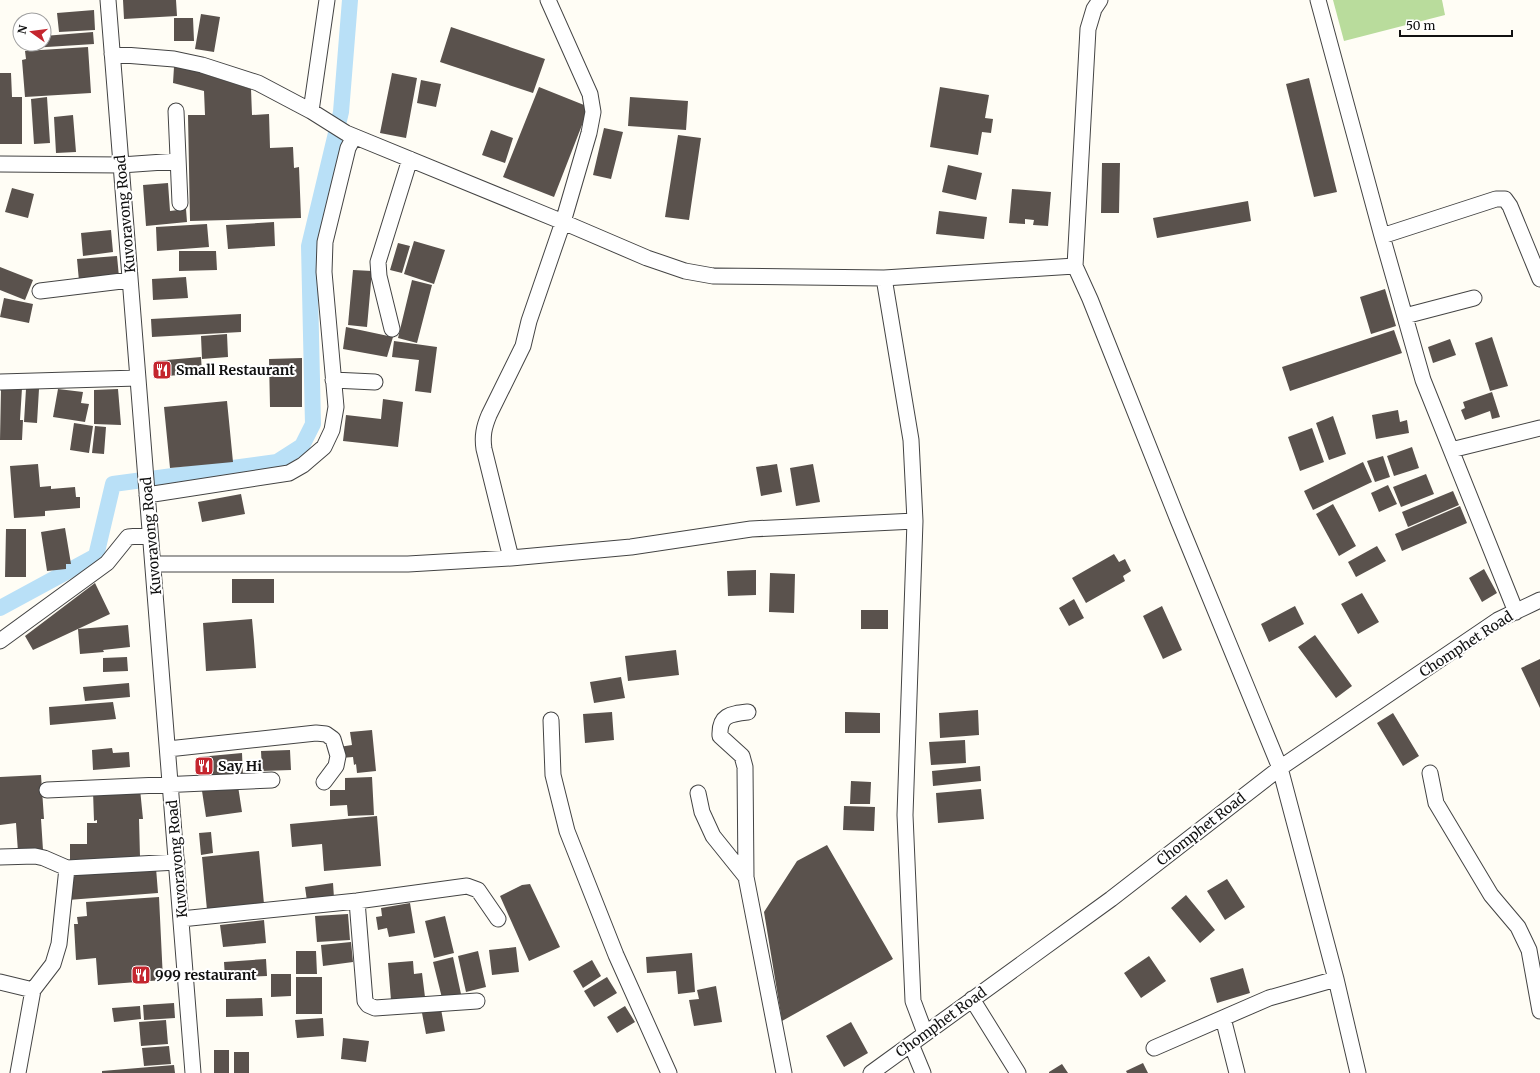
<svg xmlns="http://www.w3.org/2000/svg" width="1540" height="1073" font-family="Merriweather,serif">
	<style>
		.forest { fill: #b9dc9c }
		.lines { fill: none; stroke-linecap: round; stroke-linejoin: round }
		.canal { stroke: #b9e0f7; stroke-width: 16 }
		.building { fill: #5a524d }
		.minor-casing { stroke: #444; stroke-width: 17 }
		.minor { stroke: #fff; stroke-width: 15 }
		.labels { text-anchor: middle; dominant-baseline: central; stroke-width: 4; stroke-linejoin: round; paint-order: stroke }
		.street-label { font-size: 14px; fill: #111; stroke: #fff }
		.poi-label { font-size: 14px; font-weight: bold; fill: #111; stroke: #fff; text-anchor: start }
	</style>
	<rect width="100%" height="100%" fill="#fffdf5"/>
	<path class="forest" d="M1333,0H1442L1445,15L1344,41Z"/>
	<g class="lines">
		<path class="canal" d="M0,608L96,556L113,484L277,462L302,446L313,424L309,246L341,112L350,0"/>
	</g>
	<path class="building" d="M123,0H176L177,16L124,19Z
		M94,10L95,30L59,32L57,13Z
		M201,14L220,17L214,52L195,49Z
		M174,18H193L194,41H174Z
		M451,27L545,59L533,93L440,62Z
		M93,32L94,44L31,48V44H44V36Z
		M88,47L91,93L25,97L22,60L26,59L25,51Z
		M174,67L189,69L251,89L252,115L269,114L270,148L293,147L294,168L299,167L301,218L190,221L188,115H205L204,91L173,83Z
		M0,73H11L12,97H22V144H0Z
		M392,73L417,78L406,138L380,133Z
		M1309,78L1337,192L1314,197L1286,84Z
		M421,80L441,84L436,107L417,103Z
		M539,87L589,107L554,197L503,177Z
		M940,87L989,95L985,118L993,119L991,133L982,132L978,155L930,147Z
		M47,97L50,143L34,144L31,99Z
		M630,97L688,101L686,130L628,126Z
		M73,115L76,152L56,153L54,117Z
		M604,128L623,132L611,179L593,175Z
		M491,130L513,138L505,163L482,155Z
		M678,135L701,138L689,220L665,217Z
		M1102,163H1120L1119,213H1101Z
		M948,165L982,173L976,200L942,192Z
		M168,183L170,211L186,209L187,222L146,226L143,185Z
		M12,188L34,194L28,218L5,212Z
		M1012,189L1051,192L1048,226L1033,225L1034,220L1025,219V224L1009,223Z
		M1248,201L1251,221L1157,238L1153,218Z
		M939,211L987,217L984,239L936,234Z
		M274,222L275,246L228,249L226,225Z
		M207,224L209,247L157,251L156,227Z
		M111,230L113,252L83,256L81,233Z
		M414,241L445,250L434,284L404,274Z
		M398,243L410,246L402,273L390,270Z
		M179,251H216L217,270L179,271Z
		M117,256L119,277L79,281L77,259Z
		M0,267L33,280L25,300L0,290Z
		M353,270L372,271L367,327L348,325Z
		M186,277L188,298L153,300L152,279Z
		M412,280L432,285L417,343L398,338Z
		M1385,289L1396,326L1371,334L1360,297Z
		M4,298L33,304L29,323L0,317Z
		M241,314V332L152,337L151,319Z
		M346,327L393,337L387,357L343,349Z
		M1394,330L1402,353L1290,391L1282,367Z
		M227,334L228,357L202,359L201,336Z
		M1492,337L1508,386L1490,391L1475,343Z
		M1450,339L1456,355L1433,363L1428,347Z
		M394,341L437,347L431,393L415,391L419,360L392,357Z
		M201,357L202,373L156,377L155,361Z
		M302,358V407H270L269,359Z
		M22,388L20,420H23L22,440H0L1,389Z
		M26,389H39L37,423L24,422Z
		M58,389L83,392L81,403L89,404L85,422L53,417Z
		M118,389L121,425L94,424V390Z
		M1492,392L1500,417L1492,419L1490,411L1465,420L1461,410L1465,408L1463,402Z
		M383,399L403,402L398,447L343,441L346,415L381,419Z
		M227,401L233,462L170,468L164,407Z
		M1398,410L1400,422L1407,420L1409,433L1376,439L1372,415Z
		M1333,416L1346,454L1329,460L1316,423Z
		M74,423L93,426L89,453L70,450Z
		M95,426L106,427L104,454L92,453Z
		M1312,428L1324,462L1300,471L1288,437Z
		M1412,447L1419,468L1394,476L1387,456Z
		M1383,456L1390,477L1375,482L1367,461Z
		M1363,462L1372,482L1313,510L1304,491Z
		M38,464L40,487L51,486V489L75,487L76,497H80V508L45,511V516L14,518L10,466Z
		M777,464L782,492L761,496L756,467Z
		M813,464L820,502L796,506L790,468Z
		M1426,474L1434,494L1401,507L1393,487Z
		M1388,485L1397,504L1379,512L1371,493Z
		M1453,491L1459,505L1408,527L1402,512Z
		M241,494L245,514L202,522L198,502Z
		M1333,504L1356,546L1339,556L1316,514Z
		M1460,506L1467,523L1402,551L1395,534Z
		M65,528L71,564H66V569L47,571L41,532Z
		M6,529H26V577H5Z
		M1377,546L1386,561L1356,577L1348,562Z
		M1114,554L1119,562L1125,559L1131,571L1123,576L1125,581L1086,603L1072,578Z
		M1484,569L1497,593L1482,602L1469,578Z
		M756,570V595L728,596L727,571Z
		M770,573L795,574L794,613L769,612Z
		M232,579H274V603H232Z
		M95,583L110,614L33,650L25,636Z
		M1362,593L1379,622L1358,634L1341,604Z
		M1074,599L1084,618L1069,626L1059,608Z
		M1162,606L1182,650L1163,659L1143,616Z
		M1295,606L1304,624L1269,642L1261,624Z
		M861,610H888V629H861Z
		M252,619L254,641L236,643L254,641L256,668L206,671L203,623Z
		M128,625L130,647L103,650L104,652L80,654L78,629Z
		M1315,635L1352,686L1336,698L1298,647Z
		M676,650L679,675L628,681L625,656Z
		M127,657L128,671L103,672V658Z
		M1540,659V708L1521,668Z
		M621,677L625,698L594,703L590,682Z
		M129,683L130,697L85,701L83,687Z
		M113,702L116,719L50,725L49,707Z
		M978,710L979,735L940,738L939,713Z
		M612,712L614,740L585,743L583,714Z
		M845,712L880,713V733H845Z
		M1393,713L1419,756L1403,766L1377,723Z
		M372,730L376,771L357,773L356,764L354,765L353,757L341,758L339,747L352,745L350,732Z
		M965,740L966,763L931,765L929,742Z
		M112,748L113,753L129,752L130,767L93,770L92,750Z
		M290,750L291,770L262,771L261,751Z
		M242,753L243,776L200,779L199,757Z
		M980,766L981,781L933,786L932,771Z
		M41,775L44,819H41L43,850L18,852L16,823L0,825V777Z
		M372,777L374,815L348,816L347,805L330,806V790H345V778Z
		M851,781L871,782L870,804H850Z
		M238,786L242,812L206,817L202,791Z
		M140,789L143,819H139L140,857L70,860V844H87V823H97V820L94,821L93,791Z
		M981,789L984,819L938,823L936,793Z
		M844,806L875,807L874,831L843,830Z
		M377,816L381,866L324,871L322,844L292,847L290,824Z
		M211,832L213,853L201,855L199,833Z
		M827,845L893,959L782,1021L764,912L797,861Z
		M259,851L264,904L207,910L202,857Z
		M156,868L158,893L68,900L69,889L75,875Z
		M1227,879L1245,907L1225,920L1207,891Z
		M333,883L334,898L307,901L305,887Z
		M530,884L560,947L529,961L500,896L522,885Z
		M1186,895L1215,930L1200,943L1171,908Z
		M159,897L163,980L98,985L96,958L76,960L74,924H78L77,917L87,916L86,902Z
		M410,903L415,933L389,937L387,928L378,930L376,917L382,916L381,908Z
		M348,914L350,940L317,942L315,916Z
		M445,916L454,953L434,958L425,921Z
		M264,920L266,943L223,947L220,925Z
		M351,942L353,962L323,966L321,945Z
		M516,947L519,972L492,975L489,950Z
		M296,951H316L317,974H296Z
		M478,951L486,987L466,992L458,956Z
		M692,953L695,992L678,994L676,971L647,973L646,957Z
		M1149,956L1166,981L1141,998L1124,973Z
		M453,957L461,994L442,998L433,962Z
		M266,959L267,976L225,978L224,962Z
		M592,960L601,976L583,988L573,971Z
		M413,961L414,974L422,973L425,997L391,1000L388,963Z
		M1243,968L1250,993L1217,1003L1210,978Z
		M271,974H291V996L271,997Z
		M296,977H322V1014H296Z
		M607,977L617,993L594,1007L584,991Z
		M716,986L722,1022L694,1026L689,1000L699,999L697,990Z
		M262,998L263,1016L226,1017V999Z
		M174,1003L175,1018L144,1020L143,1005Z
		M140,1006L141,1019L114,1022L112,1008Z
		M625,1006L635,1022L617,1033L607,1017Z
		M441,1009L445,1031L426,1034L422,1013Z
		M323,1018L324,1036L297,1038L295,1020Z
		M166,1020L168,1044L141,1046L139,1022Z
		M851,1022L868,1053L844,1067L826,1036Z
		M343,1038L369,1041L366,1062L341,1059Z
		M169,1046L171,1064L144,1066L142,1048Z
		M214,1050H229V1073H214Z
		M234,1052H249V1073H234Z
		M1143,1063L1148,1073H1127L1126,1071Z
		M1062,1064L1068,1073H1049V1072Z
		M174,1065L175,1073H102V1071Z"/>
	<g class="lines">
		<defs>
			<path id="minor" d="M108,0L193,1073
				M1100,0L1094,9L1088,29L1075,266L1090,299L1178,520L1280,768L1336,979L1358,1073
				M1318,0L1382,236L1423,380L1516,612
				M112,54L174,59L202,65L258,83L311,111L346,133L563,222L647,258L685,271L713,276L884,278L1075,266
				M176,111L180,203
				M311,111L327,0
				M0,164L121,165L178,161
				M1382,236L1496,199H1505L1510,206L1540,279
				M884,278L911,440L915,521L905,815L913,1001L925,1033
				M40,291L130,280
				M1405,316L1474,298
				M392,329L379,276L378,262L410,159
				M333,380L375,382
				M0,382L138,378
				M1451,450L1540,428
				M147,495L289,473L303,465L324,447L332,430L336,407L324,272L325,242L348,148L354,137
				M511,558L484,449C482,436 484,427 489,415L523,346L529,321L563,222L589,133L593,112L590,94L548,0
				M153,564H408L511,558L631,547L751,529L915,521
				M0,641L107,563L128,537L150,535
				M748,712C730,714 719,715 720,736L742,756L745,767L746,877L784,1073
				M551,720L553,775L567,831L616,955L669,1073
				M168,749L316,733L326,734L333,739L338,756L336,766L324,782
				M1430,773L1436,803L1491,895L1518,927L1529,950L1540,1011
				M47,790L272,780
				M698,793L702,812L713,836L746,877
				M0,857L35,856L44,858L67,868
				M357,901L365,1001L368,1005L375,1008L477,1001
				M181,919L357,901L467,886L478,890L498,919
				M0,982L33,990
				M972,999L1018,1073
				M1223,1018L1237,1073
				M911,1044L923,1073
				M1154,1048L1269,998L1336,979
				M18,1073L33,990L53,964L59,944L67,868L177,862
				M871,1073L1111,899L1280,768L1498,620L1540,600"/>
		</defs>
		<use href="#minor" class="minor-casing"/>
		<use href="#minor" class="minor"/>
	</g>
	<defs>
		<symbol id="restaurant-square" viewBox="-11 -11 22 22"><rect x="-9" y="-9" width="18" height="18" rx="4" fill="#c4262e" stroke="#fff"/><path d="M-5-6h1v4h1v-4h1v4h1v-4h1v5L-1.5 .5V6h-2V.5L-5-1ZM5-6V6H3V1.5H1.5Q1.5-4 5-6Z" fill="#fff"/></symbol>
	</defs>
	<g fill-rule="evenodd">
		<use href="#restaurant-square" x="151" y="359" width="22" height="22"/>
		<use href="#restaurant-square" x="193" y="755" width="22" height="22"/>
		<use href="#restaurant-square" x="130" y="964" width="22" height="22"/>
	</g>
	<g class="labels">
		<g class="street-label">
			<text transform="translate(125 214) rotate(-95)">Kuvoravong Road</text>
			<text transform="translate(151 536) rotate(-95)">Kuvoravong Road</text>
			<text transform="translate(1466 644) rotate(-33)">Chomphet Road</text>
			<text transform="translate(1201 829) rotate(-38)">Chomphet Road</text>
			<text transform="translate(177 859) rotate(-95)">Kuvoravong Road</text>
			<text transform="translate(941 1022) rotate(-36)">Chomphet Road</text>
		</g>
		<g class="poi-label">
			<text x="176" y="370">Small Restaurant</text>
			<text x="218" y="766">Say Hi</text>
			<text x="155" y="975">999 restaurant</text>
		</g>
	</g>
	<g transform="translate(32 32) rotate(284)"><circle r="19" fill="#ffffff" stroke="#a0a0a0"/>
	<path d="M0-3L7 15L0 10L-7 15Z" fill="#c4262e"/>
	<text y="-6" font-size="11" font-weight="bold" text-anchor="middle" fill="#111111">N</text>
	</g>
	<path d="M1400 30v6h112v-6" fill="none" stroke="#111111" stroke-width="2"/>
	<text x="1406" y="30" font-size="12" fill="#111111" stroke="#ffffff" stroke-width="3" paint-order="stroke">50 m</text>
</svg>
